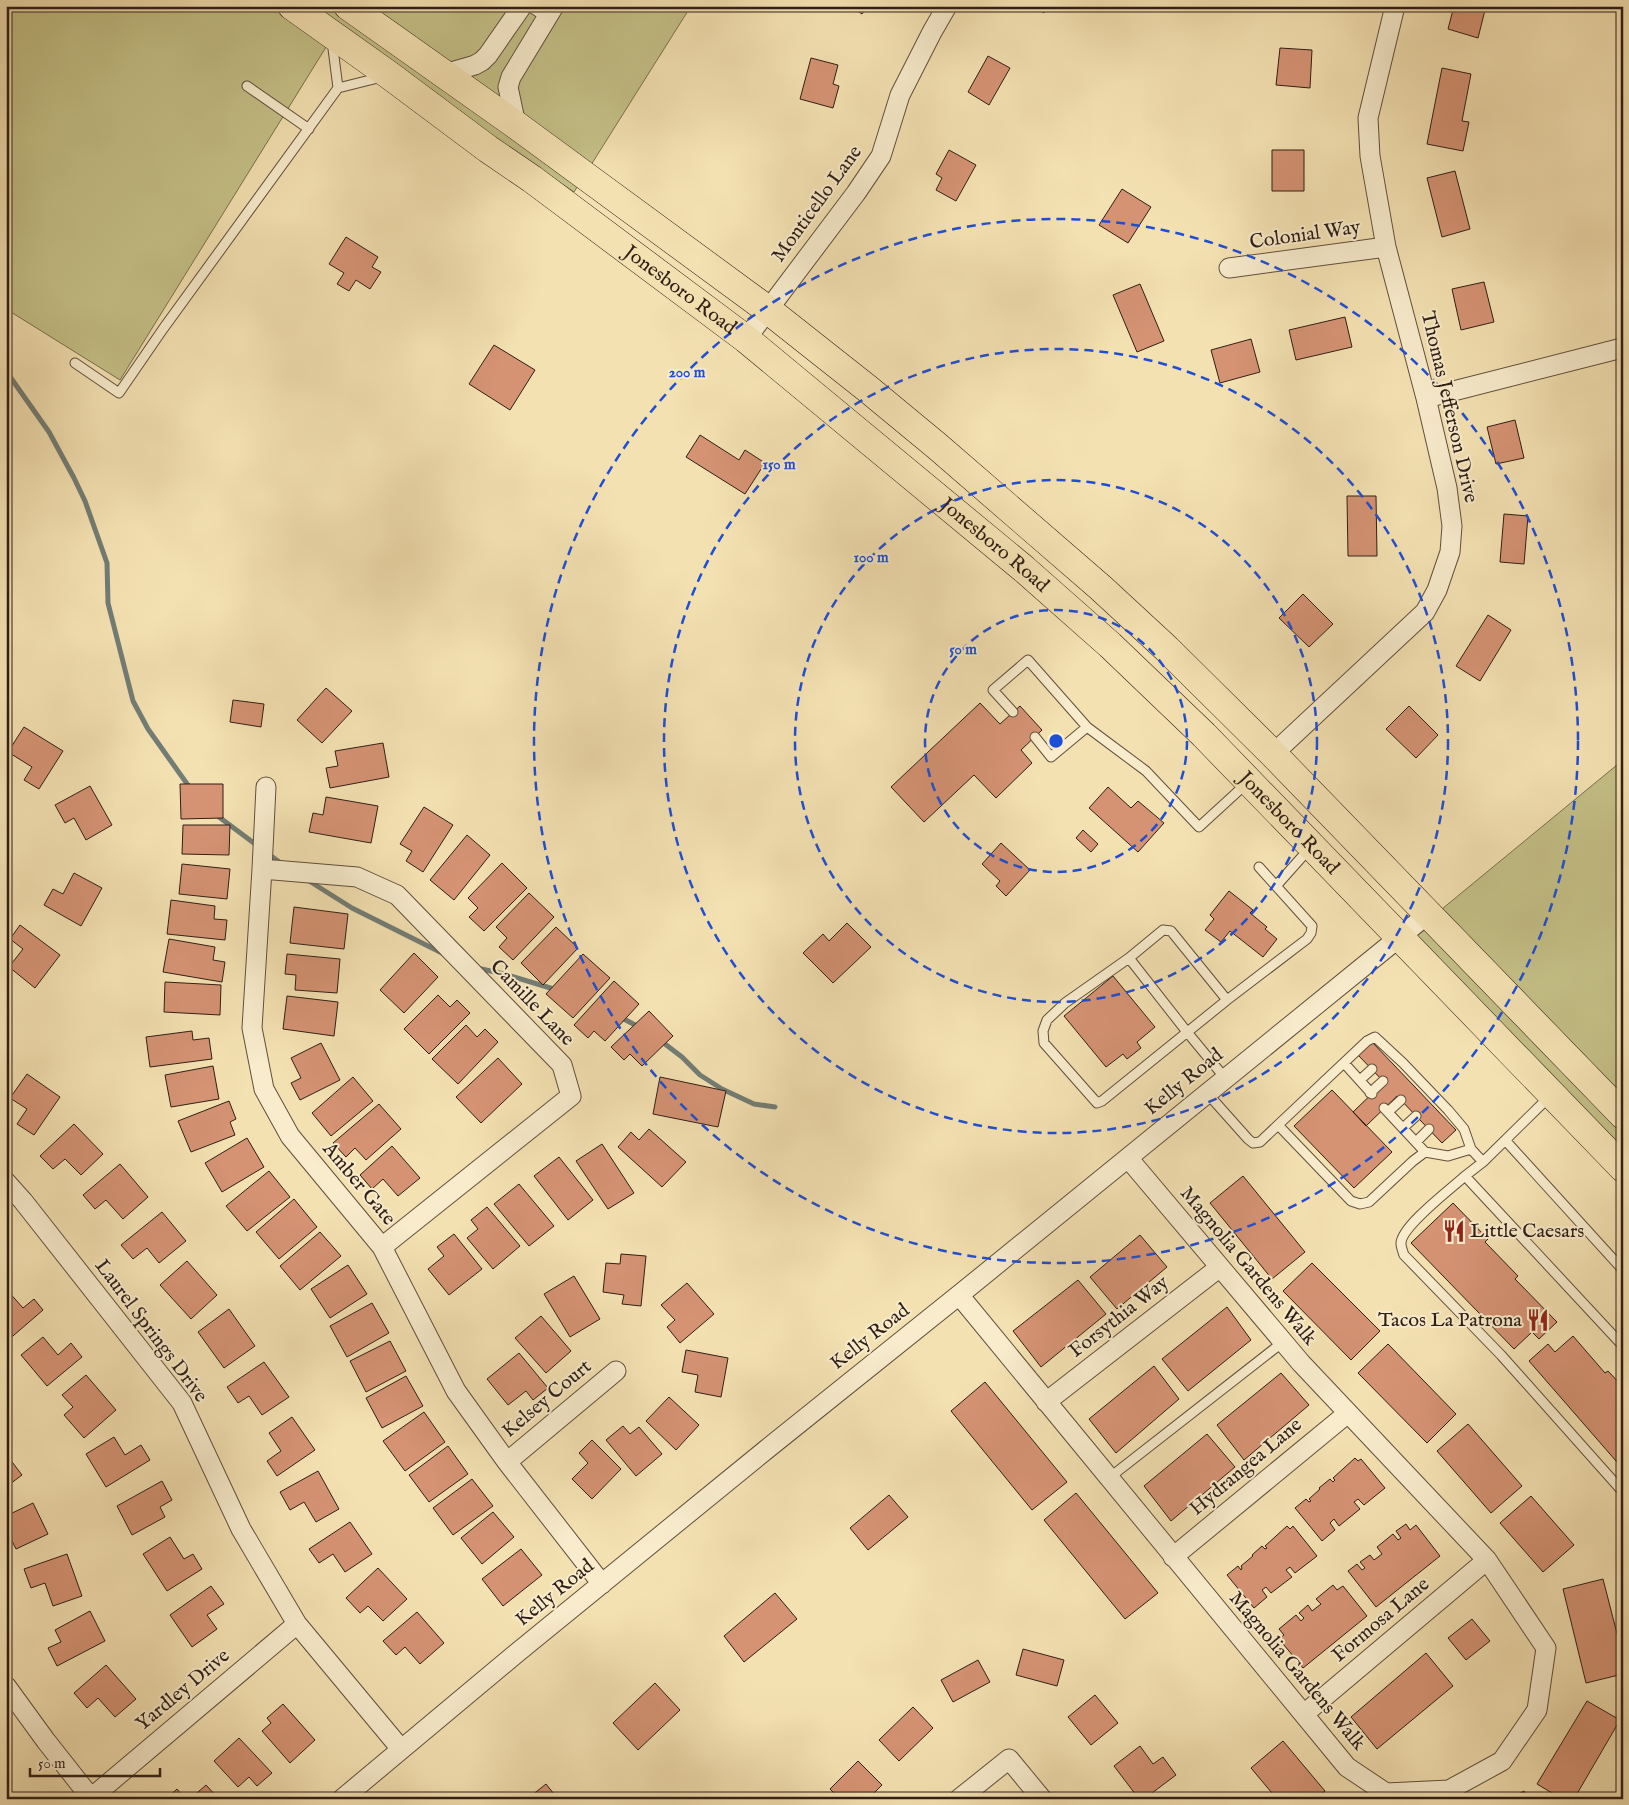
<svg xmlns="http://www.w3.org/2000/svg" width="1629" height="1805" font-family="'IM FELL English',serif">
	<style>
		.green { fill: #c4c087; stroke: #7a6f4e }
		.lines { fill: none; stroke-linecap: round; stroke-linejoin: round }
		.stream { stroke: #727d75; stroke-width: 5 }
		.building { fill: #d59374; stroke: #2f1e16 }
		.lane-casing { stroke: #604f3d; stroke-width: 11 }
		.street-casing { stroke: #604f3d; stroke-width: 21 }
		.primary-casing { stroke: #2f1e16; stroke-width: 29 }
		.lane { stroke: #f8eccd; stroke-width: 9 }
		.street { stroke: #f8eccd; stroke-width: 19 }
		.primary { stroke: #f4e1b2; stroke-width: 28 }
		.ring { fill: none; stroke: #1d4ed8; stroke-width: 2.5; stroke-dasharray: 9 6 }
		.labels { text-anchor: middle; dominant-baseline: central; stroke-width: 4; stroke-linejoin: round; paint-order: stroke }
		.street-label { font-size: 20px; fill: #2f1e16; stroke: #f8eccd }
		.poi-label { font-size: 20px; fill: #2f1e16; stroke: #f8eccd; text-anchor: start }
		.centre { fill: #1d4ed8; stroke: #f8eccd; stroke-width: 2.5 }
		.ring-label { font-size: 15px; text-anchor: middle; font-weight: bold; fill: #1d4ed8; stroke: #f8eccd; stroke-width: 4; stroke-linejoin: round; paint-order: stroke }
	</style>
	<rect width="100%" height="100%" fill="#f4e1b2"/>
	<filter id="stains"><feTurbulence type="fractalNoise" baseFrequency=".004" numOctaves="4"/><feColorMatrix values="0 0 0 0 .2 0 0 0 0 .09 0 0 0 0 .02 0 0 0 .5 -.17"/></filter>
	<radialGradient id="worn" r=".72"><stop offset=".6" stop-color="#630" stop-opacity="0"/><stop offset="1" stop-color="#630" stop-opacity=".3"/></radialGradient>
	<path class="green" d="M6,6H691L574,192L336,31L120,380L6,309Z
		M1623,760V1158L1414,932Z"/>
	<g class="lines">
		<path class="stream" d="M6,371L49,432L74,478L85,501L107,563L108,603L133,701L148,729L190,788
			M215,814L258,846
			M267,853L282,864
			M306,879L352,908L446,955
			M477,968L504,974L557,990
			M620,1017L639,1027
			M661,1041L682,1057L700,1075L722,1089L754,1104L775,1107"/>
	</g>
	<path class="building" d="M850,6H868L862,14Z
		M1033,6H1048L1044,13Z
		M1454,6H1486L1478,38L1448,29Z
		M1280,48L1312,50L1310,88L1276,85Z
		M988,56L1010,68L989,105L968,92Z
		M811,58L838,65L833,84L839,86L833,108L800,99Z
		M1442,68L1471,74L1462,121L1469,122L1463,151L1427,144Z
		M949,150L976,165L956,201L936,190L942,178L936,174Z
		M1272,150H1304V191H1272Z
		M1455,171L1470,229L1442,237L1427,178Z
		M1122,189L1151,207L1128,243L1099,225Z
		M346,237L378,257L372,267L381,272L370,289L356,280L349,291L337,284L344,273L329,264Z
		M1484,282L1494,322L1461,330L1452,289Z
		M1140,284L1164,341L1137,352L1113,295Z
		M1345,317L1352,347L1296,360L1289,330Z
		M1251,339L1260,372L1220,383L1211,350Z
		M494,345L535,370L510,410L469,384Z
		M1515,420L1524,458L1496,464L1487,427Z
		M700,435L739,460L745,450L765,463L745,494L686,457Z
		M1347,496H1376L1377,556H1348Z
		M1504,514L1528,516L1524,564L1500,562Z
		M1303,594L1333,624L1309,647L1279,618Z
		M1488,615L1511,630L1480,681L1456,666Z
		M326,688L352,711L322,743L297,720Z
		M233,700L264,704L261,727L230,722Z
		M980,703L1000,724L1020,706L1042,730L1021,750L1032,763L996,798L974,775L924,822L891,787Z
		M1409,706L1438,735L1416,758L1386,729Z
		M24,727L63,751L39,789L24,780L32,767L8,752Z
		M383,743L389,777L330,788L326,768L338,766L335,751Z
		M180,784H223V818L181,819Z
		M90,786L112,825L86,840L74,818L65,823L55,805Z
		M1108,787L1131,808L1138,801L1164,823L1138,852L1089,808Z
		M326,797L378,806L371,843L309,832L313,813L323,815Z
		M424,807L453,825L423,872L406,861L412,851L400,844Z
		M183,825H230L229,855L182,854Z
		M1083,830L1098,844L1091,852L1076,838Z
		M467,835L490,855L454,900L430,880Z
		M1001,843L1030,870L1006,896L996,886L1000,881L982,864Z
		M502,863L527,888L484,931L469,917L478,908L468,898Z
		M182,864L230,869L227,899L179,894Z
		M74,873L102,888L81,926L44,905L53,889L63,894Z
		M1229,891L1253,910L1250,913L1267,927L1265,929L1277,939L1263,957L1230,931L1221,942L1205,930L1214,919L1210,915Z
		M529,893L554,917L513,960L499,947L507,938L496,927Z
		M171,900L215,906L214,919L227,920L225,940L167,934Z
		M294,907L348,914L344,949L290,943Z
		M847,923L871,947L833,983L803,953L823,934L829,941Z
		M20,925L60,955L35,988L9,967L23,949L10,939Z
		M556,927L578,948L543,985L521,963Z
		M169,939L215,947L213,960L225,962L222,982L163,972Z
		M414,953L438,977L404,1013L380,990Z
		M287,954L340,959L337,993L295,990L296,975L285,974Z
		M583,954L610,978L573,1018L546,994Z
		M1113,976L1155,1027L1137,1042L1141,1048L1127,1059L1123,1054L1106,1067L1064,1016Z
		M614,981L639,1004L605,1041L594,1031L588,1038L574,1025Z
		M165,982L221,985L220,1015L164,1012Z
		M438,995L450,1007L457,1000L470,1013L429,1054L404,1029Z
		M287,996L338,1002L334,1036L283,1029Z
		M649,1011L673,1036L642,1066L630,1054L624,1060L611,1047Z
		M466,1025L477,1037L485,1029L498,1042L458,1084L432,1059Z
		M192,1031L193,1040L209,1038L212,1059L150,1067L146,1037Z
		M1372,1042L1456,1130L1442,1143L1397,1096L1366,1126L1353,1112L1384,1082L1358,1055Z
		M321,1043L340,1080L300,1100L291,1083L301,1078L291,1058Z
		M498,1058L522,1084L481,1123L456,1097Z
		M213,1066L219,1099L171,1107L165,1075Z
		M27,1074L60,1097L34,1135L17,1124L27,1109L10,1098Z
		M353,1077L373,1101L331,1136L312,1113Z
		M660,1077L726,1091L718,1127L653,1114Z
		M1332,1090L1392,1152L1354,1188L1294,1126Z
		M229,1101L236,1119L230,1122L235,1135L191,1152L178,1121Z
		M379,1104L401,1129L366,1160L355,1148L346,1157L333,1143Z
		M74,1124L103,1154L81,1175L65,1159L53,1169L40,1156Z
		M649,1129L686,1162L662,1187L618,1147L631,1132L639,1140Z
		M247,1138L264,1167L222,1192L205,1163Z
		M602,1144L634,1193L608,1209L576,1161Z
		M392,1146L420,1178L398,1196L383,1179L372,1189L360,1175Z
		M559,1157L593,1200L568,1220L534,1176Z
		M120,1164L148,1197L123,1219L106,1200L95,1209L83,1195Z
		M269,1171L290,1197L247,1231L226,1206Z
		M1243,1176L1305,1252L1272,1279L1210,1203Z
		M519,1184L554,1226L529,1246L494,1204Z
		M294,1199L317,1227L279,1259L256,1232Z
		M1453,1203L1488,1239L1485,1242L1518,1276L1515,1279L1557,1322L1539,1339L1532,1332L1514,1349L1411,1243Z
		M487,1207L520,1246L493,1269L467,1238L478,1229L471,1220Z
		M162,1212L186,1241L159,1263L147,1248L133,1259L121,1245Z
		M320,1232L341,1256L300,1290L280,1266Z
		M454,1234L482,1269L449,1295L428,1269L444,1256L437,1247Z
		M1140,1235L1167,1267L1117,1309L1090,1277Z
		M621,1254L646,1256L641,1306L622,1304L624,1295L603,1292L606,1263L620,1264Z
		M187,1261L217,1295L191,1319L160,1285Z
		M1312,1263L1380,1331L1351,1360L1283,1291Z
		M348,1265L367,1294L330,1318L311,1289Z
		M574,1276L600,1319L570,1337L544,1294Z
		M1078,1280L1106,1314L1041,1367L1013,1331Z
		M687,1283L714,1314L680,1343L667,1327L675,1320L661,1305Z
		M7,1290L23,1308L34,1299L43,1310L6,1342Z
		M372,1303L389,1333L347,1357L330,1326Z
		M1227,1307L1251,1340L1188,1391L1162,1359Z
		M229,1309L255,1346L224,1368L198,1332Z
		M541,1316L571,1351L546,1373L515,1338Z
		M1573,1336L1605,1373L1608,1371L1623,1387V1469L1529,1361L1548,1344L1555,1352Z
		M43,1337L58,1355L71,1343L82,1357L47,1386L21,1355Z
		M390,1341L406,1371L366,1392L350,1361Z
		M1388,1344L1456,1414L1427,1443L1358,1373Z
		M686,1350L728,1358L721,1397L695,1392L698,1375L682,1372Z
		M519,1353L548,1388L533,1400L526,1391L508,1405L487,1379Z
		M264,1362L289,1397L262,1415L249,1396L238,1403L227,1387Z
		M1154,1366L1179,1399L1116,1453L1089,1419Z
		M1281,1373L1309,1405L1244,1460L1217,1425Z
		M86,1375L116,1410L84,1438L64,1415L73,1407L62,1395Z
		M406,1376L423,1406L382,1428L366,1398Z
		M985,1382L1067,1482L1032,1510L951,1411Z
		M669,1397L699,1425L676,1450L646,1421Z
		M424,1412L445,1442L405,1471L383,1441Z
		M292,1417L315,1450L277,1476L267,1461L281,1451L269,1433Z
		M1468,1424L1522,1486L1491,1513L1437,1451Z
		M623,1426L630,1434L639,1427L662,1454L636,1476L606,1440Z
		M1207,1434L1235,1467L1171,1521L1144,1486Z
		M114,1437L125,1455L141,1445L150,1460L106,1487L86,1454Z
		M592,1440L621,1469L592,1499L572,1479L588,1463L579,1453Z
		M448,1446L468,1474L429,1502L409,1475Z
		M6,1454L22,1475L6,1487Z
		M1355,1458L1358,1461L1361,1459L1385,1488L1364,1505L1358,1499L1354,1502L1360,1509L1339,1526L1334,1519L1330,1523L1335,1530L1322,1541L1295,1508L1306,1499L1309,1502L1311,1501L1309,1499L1320,1489L1319,1488L1330,1479L1333,1482L1335,1480L1333,1478Z
		M318,1471L339,1509L316,1522L304,1502L290,1510L280,1492Z
		M472,1479L493,1506L453,1535L433,1508Z
		M162,1481L172,1500L160,1507L165,1517L132,1535L117,1506Z
		M1076,1493L1158,1593L1125,1619L1044,1520Z
		M889,1495L908,1517L868,1550L850,1528Z
		M1531,1496L1574,1545L1543,1572L1500,1523Z
		M33,1503L48,1534L16,1549L6,1529V1516Z
		M493,1512L514,1537L482,1564L461,1538Z
		M350,1522L372,1554L345,1572L333,1554L319,1563L309,1549Z
		M1406,1524L1410,1530L1416,1525L1440,1556L1376,1607L1348,1571L1357,1564L1362,1570L1365,1568L1360,1562L1370,1555L1374,1560L1382,1554L1377,1547L1393,1534L1398,1540L1401,1538L1396,1531Z
		M1287,1526L1290,1529L1293,1526L1317,1556L1295,1573L1290,1567L1286,1570L1292,1577L1271,1593L1266,1587L1262,1590L1267,1597L1254,1608L1227,1575L1238,1566L1241,1570L1242,1568L1241,1566L1253,1556L1252,1555L1262,1546L1265,1549L1267,1548L1265,1546Z
		M170,1537L184,1559L193,1554L202,1569L167,1591L143,1554Z
		M521,1549L542,1575L503,1606L482,1579Z
		M67,1554L82,1596L53,1606L45,1583L31,1588L24,1569Z
		M378,1568L407,1599L383,1621L368,1606L360,1613L346,1598Z
		M1603,1579L1623,1657V1674L1586,1683L1563,1589Z
		M1333,1585L1337,1590L1343,1586L1367,1616L1303,1668L1279,1639L1284,1635L1279,1629L1296,1615L1301,1621L1304,1618L1299,1613L1308,1605L1312,1611L1321,1604L1316,1599Z
		M211,1586L224,1604L207,1615L217,1629L192,1647L170,1615Z
		M775,1593L797,1619L744,1662L724,1636Z
		M90,1611L105,1641L57,1666L48,1648L61,1642L55,1630Z
		M417,1612L444,1643L420,1664L405,1647L396,1655L383,1641Z
		M1472,1619L1490,1641L1466,1660L1448,1638Z
		M1023,1649L1064,1660L1057,1686L1016,1675Z
		M1426,1653L1453,1686L1377,1749L1351,1717Z
		M978,1660L990,1682L953,1702L941,1680Z
		M106,1665L136,1699L115,1717L98,1698L87,1708L74,1693Z
		M655,1683L680,1710L638,1750L613,1723Z
		M1095,1695L1118,1723L1091,1745L1068,1717Z
		M1587,1701L1620,1720L1574,1799H1562L1537,1784Z
		M283,1704L315,1740L290,1763L262,1731L271,1723L267,1718Z
		M913,1707L933,1728L899,1761L879,1740Z
		M239,1738L272,1773L257,1786L249,1777L238,1787L214,1761Z
		M1283,1741L1325,1791L1316,1799H1277L1251,1768Z
		M1140,1746L1153,1764L1163,1757L1176,1775L1144,1799H1139L1114,1766Z
		M858,1761L882,1785L868,1799H840L830,1789Z
		M6,1780L11,1785L6,1790Z
		M546,1784L558,1799H527Z
		M206,1785L219,1799H190Z
		M177,1789L185,1799H166Z
		M1524,1791L1528,1799H1510Z"/>
	<g class="lines">
		<defs>
			<path id="lane" d="M529,6L547,18
				M332,41L338,88
				M247,86L309,129
				M75,363L119,393L163,329L338,88L382,77
				M1013,712L993,690L1028,660L1087,727L1146,771L1199,827L1247,783
				M1035,737L1051,757L1087,727
				M1276,886L1309,849
				M1163,930L1171,931L1227,1000L1102,1101L1097,1103L1044,1043L1043,1031L1047,1020L1065,1003L1129,958Z
				M1129,958L1187,1032L1225,1078
				M1227,1000L1307,939L1311,933L1312,926L1259,867
				M1344,1063L1372,1094
				M1360,1080L1372,1069
				M1207,1093L1248,1139L1253,1143L1260,1142L1367,1041L1375,1037L1403,1063L1448,1110L1464,1129L1471,1149L1483,1162
				M1370,1093L1383,1081
				M1550,1096L1483,1162L1465,1176L1623,1346
				M1384,1108L1425,1152L1448,1156L1471,1149
				M1388,1112L1401,1100
				M1279,1126L1351,1201L1360,1204L1369,1202L1413,1161L1425,1152
				M1403,1128L1416,1116
				M1505,1140L1623,1270
				M1416,1142L1429,1129
				M1465,1176C1452,1188 1400,1227 1401,1244C1401,1247 1403,1252 1404,1255L1501,1355L1623,1492
				M1109,1478L1283,1342"/>
			<path id="street" d="M444,74L475,65L482,61L488,55L522,6
				M516,125L508,87L511,77L554,6
				M1229,268L1386,247
				M746,339L856,193L881,156L900,95L932,32L947,6
				M1426,398L1622,348
				M1273,754L1425,612L1437,590L1450,552L1452,526L1447,488L1426,398L1386,247L1370,156L1368,118L1395,6
				M266,787L262,869L252,1028L264,1089L290,1136L382,1247L456,1391L507,1462L602,1584
				M262,869L357,877L397,895L562,1065L571,1096L382,1247
				M6,1182L23,1201L182,1403L241,1529L297,1624L401,1749
				M959,1295L1347,1767L1386,1793L1449,1790L1502,1761L1537,1710L1546,1648L1487,1560L1301,1363L1128,1158
				M1046,1402L1220,1267
				M507,1462L616,1371
				M1173,1557L1348,1413
				M6,1686L46,1741L91,1798L297,1624
				M1304,1714L1487,1560
				M342,1799L518,1652L767,1449L959,1295L1428,914
				M959,1799L1009,1759L1042,1799"/>
			<g id="primary">
				<path id="s1" d="M292,6L389,75L488,149L532,179L746,339L1024,569L1110,645L1204,735L1623,1168"/>
				<path d="M348,6L516,125L768,310L868,389L937,446L1101,588L1167,649L1273,754L1623,1115"/>
			</g>
		</defs>
		<use href="#lane" class="lane-casing"/>
		<use href="#street" class="street-casing"/>
		<use href="#primary" class="primary-casing"/>
		<use href="#lane" class="lane"/>
		<use href="#street" class="street"/>
		<use href="#primary" class="primary"/>
	</g>
	<g class="ring">
		<circle cx="1056" cy="741" r="131"/>
		<circle cx="1056" cy="741" r="261"/>
		<circle cx="1056" cy="741" r="392"/>
		<circle cx="1056" cy="741" r="522"/>
	</g>
	<defs>
		<symbol id="restaurant-bare" viewBox="-9 -9 18 18"><path d="M-5-6h1v4h1v-4h1v4h1v-4h1v5L-1.5 .5V6h-2V.5L-5-1ZM5-6V6H3V1.5H1.5Q1.5-4 5-6Z" fill="#8f2418" stroke="#f8eccd" stroke-width="2.5" paint-order="stroke"/></symbol>
	</defs>
	<g fill-rule="evenodd">
		<use href="#restaurant-bare" x="1438" y="1215" width="32" height="32"/>
		<use href="#restaurant-bare" x="1522" y="1304" width="32" height="32"/>
	</g>
	<g class="labels">
		<g class="street-label">
			<text transform="translate(817 204) rotate(-54)">Monticello Lane</text>
			<text transform="translate(1305 235) rotate(-8)">Colonial Way</text>
			<text stroke="none"><textPath href="#s1" startOffset="481">Jonesboro Road</textPath></text>
			<text transform="translate(1449 407) rotate(77)">Thomas Jefferson Drive</text>
			<text stroke="none"><textPath href="#s1" startOffset="886">Jonesboro Road</textPath></text>
			<text stroke="none"><textPath href="#s1" startOffset="1291">Jonesboro Road</textPath></text>
			<text transform="translate(532 1003) rotate(46)">Camille Lane</text>
			<text transform="translate(1184 1082) rotate(-39)">Kelly Road</text>
			<text transform="translate(359 1184) rotate(50)">Amber Gate</text>
			<text transform="translate(1248 1266) rotate(50)">Magnolia Gardens Walk</text>
			<text transform="translate(1119 1317) rotate(-38)">Forsythia Way</text>
			<text transform="translate(151 1331) rotate(53)">Laurel Springs Drive</text>
			<text transform="translate(870 1337) rotate(-38)">Kelly Road</text>
			<text transform="translate(547 1399) rotate(-40)">Kelsey Court</text>
			<text transform="translate(1246 1467) rotate(-40)">Hydrangea Lane</text>
			<text transform="translate(555 1593) rotate(-39)">Kelly Road</text>
			<text transform="translate(1381 1620) rotate(-40)">Formosa Lane</text>
			<text transform="translate(1297 1671) rotate(50)">Magnolia Gardens Walk</text>
			<text transform="translate(183 1690) rotate(-40)">Yardley Drive</text>
		</g>
		<g class="poi-label">
			<text x="1470" y="1231">Little Caesars</text>
			<text x="1522" y="1320" text-anchor="end">Tacos La Patrona</text>
		</g>
	</g>
	<circle cx="1056" cy="741" r="8" class="centre"/>
	<g class="ring-label">
		<text x="687" y="377">200 m</text>
		<text x="779" y="469">150 m</text>
		<text x="871" y="562">100 m</text>
		<text x="963" y="654">50 m</text>
	</g>
	<rect width="1629" height="1805" fill="none" stroke="#f4e1b2" stroke-width="25"/>
	<rect x="8" y="8" width="1614" height="1790" fill="none" stroke="#2f1e16" stroke-width="2.5"/>
	<rect x="12" y="12" width="1604" height="1780" fill="none" stroke="#2f1e16"/>
	<path d="M30 1768v8h130v-8" fill="none" stroke="#2f1e16" stroke-width="2.5"/>
	<text x="38" y="1768" font-size="15" fill="#2f1e16" stroke="#f8eccd" stroke-width="4" paint-order="stroke">50 m</text>
	<rect width="100%" height="100%" filter="url(#stains)"/>
	<rect width="100%" height="100%" fill="url(#worn)"/>
</svg>
